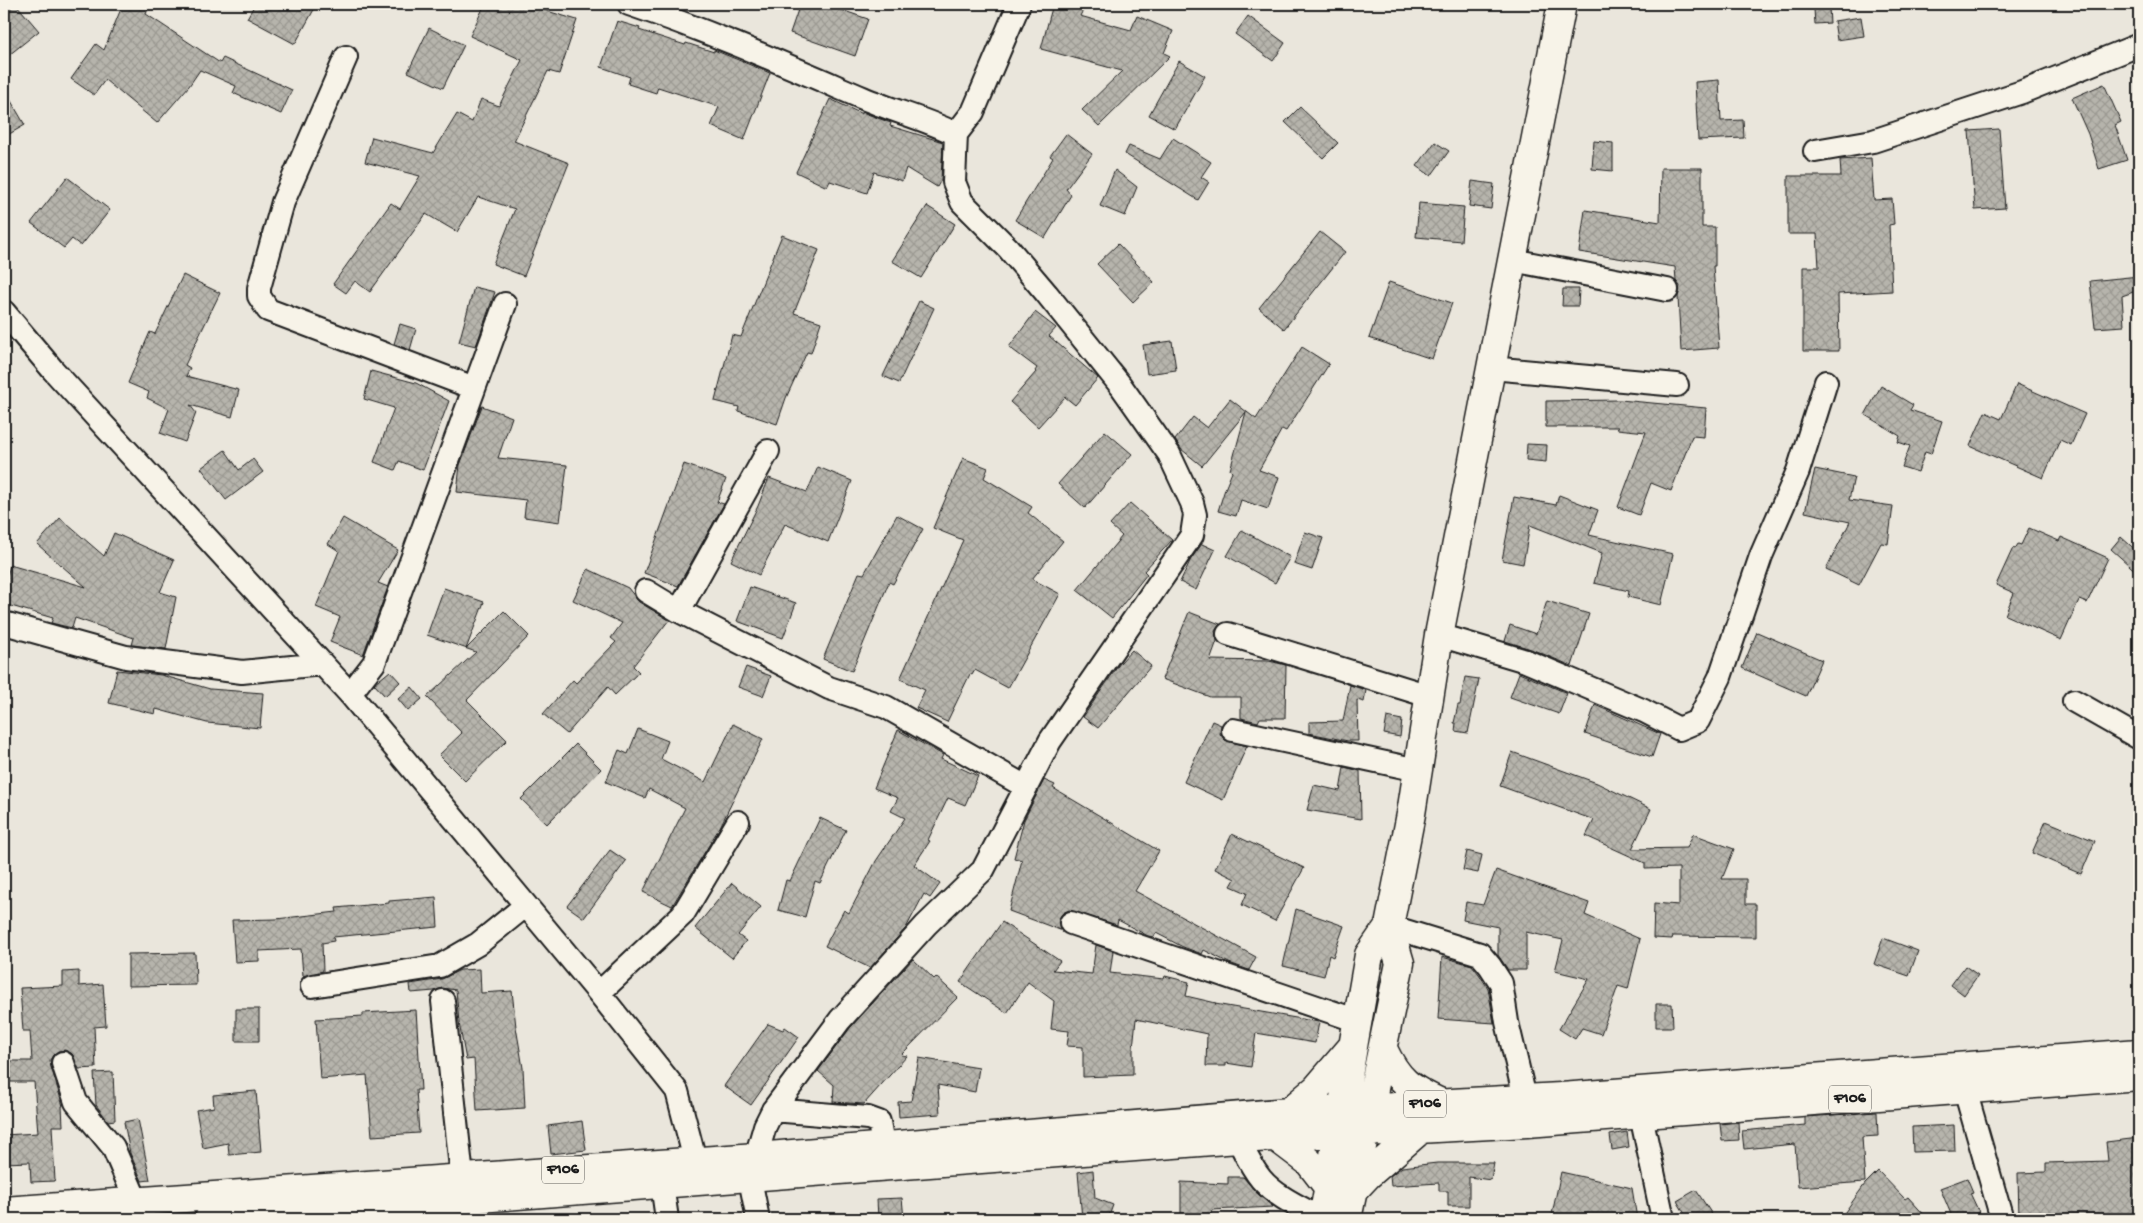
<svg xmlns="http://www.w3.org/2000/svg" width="2143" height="1223" font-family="'Gochi Hand',sans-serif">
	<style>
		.building { fill: url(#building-cross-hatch); stroke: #1c1c1c }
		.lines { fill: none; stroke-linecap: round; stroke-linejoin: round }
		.minor-casing { stroke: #1c1c1c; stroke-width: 26 }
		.major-casing { stroke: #1c1c1c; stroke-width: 31 }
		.minor { stroke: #f7f3e8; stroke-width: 22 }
		.major { stroke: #f7f3e8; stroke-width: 28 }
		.labels { text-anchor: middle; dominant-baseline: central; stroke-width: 4; stroke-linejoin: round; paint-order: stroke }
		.shield { fill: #f7f3e8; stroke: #5e5c59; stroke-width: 1 }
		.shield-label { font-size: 16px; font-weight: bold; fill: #1c1c1c }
	</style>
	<defs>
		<pattern id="building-cross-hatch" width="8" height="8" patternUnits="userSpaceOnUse" patternTransform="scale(1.25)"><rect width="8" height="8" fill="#b6b4ac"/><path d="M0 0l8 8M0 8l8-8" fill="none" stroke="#9c9a93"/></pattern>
	</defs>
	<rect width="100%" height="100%" fill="#eae6dc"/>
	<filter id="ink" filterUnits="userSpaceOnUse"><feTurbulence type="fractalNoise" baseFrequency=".02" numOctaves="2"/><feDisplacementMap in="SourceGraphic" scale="10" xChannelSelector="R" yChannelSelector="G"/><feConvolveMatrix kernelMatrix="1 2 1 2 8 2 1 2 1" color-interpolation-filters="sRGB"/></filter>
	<g filter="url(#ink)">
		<path class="building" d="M16,4L39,31L4,59V13Z
			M123,4H150L146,14L220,63L223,58L292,90L281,114L233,93L236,86L200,70L189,86L157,123L105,80L94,95L71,79L96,44L104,50Z
			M255,4H317L295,44L247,18Z
			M485,4H524L577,20L559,74L548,71L514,141L569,163L524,276L493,264L515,209L478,197L457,232L426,214L370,292L355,281L346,293L333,284L391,203L400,209L420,176L365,162L372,137L433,153L457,114L472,122L481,99L499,106L522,60L470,36Z
			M800,4H824L868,19L855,56L790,33Z
			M1053,4H1086L1080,16L1131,30L1137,16L1173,31L1164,53L1170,56L1099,126L1082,110L1122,71L1041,49Z
			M1829,8L1830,23L1815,24L1814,9Z
			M1248,16L1285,43L1273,61L1235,34Z
			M1861,17L1864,36L1837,40L1834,21Z
			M617,21L640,28L639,30L685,45L686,43L714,52V50L770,73L744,140L711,126L719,107L658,87L656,93L628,84L630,77L601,67Z
			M429,28L464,45L443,88L408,72Z
			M1179,61L1205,76L1175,129L1149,115Z
			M1719,80L1721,121L1743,120L1744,138L1698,140L1695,82Z
			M2104,84L2121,122L2115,125L2127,160L2099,169L2088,134L2072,98Z
			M4,89L25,125L4,137Z
			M830,99L862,114V112L891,123L890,126L943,142L941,180L937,187L906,168L902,181L874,172L867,193L830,181L827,187L796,172Z
			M1300,107L1338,143L1323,158L1285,122Z
			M1999,129L2005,208L1975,210L1969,131Z
			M1066,134L1092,154L1066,189L1071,195L1045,238L1015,220L1053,158L1050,156Z
			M1173,138L1211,162L1201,177L1209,182L1198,200L1125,154L1129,146L1160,159Z
			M1594,141L1613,143V171L1592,169Z
			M1435,142L1449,151L1431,176L1417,166Z
			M1871,158L1874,200L1892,199L1894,224L1889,225L1892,291L1838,294L1839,351H1803V267H1819L1817,234H1788V176H1841L1840,160Z
			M1661,168H1702V227H1715V266H1713L1719,348L1681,351L1678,297L1680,286L1676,281L1675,267L1579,252L1585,210L1660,222Z
			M1115,170L1137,187L1125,216L1100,206Z
			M67,177L110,210L81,246L72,239L64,248L31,223Z
			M1472,181L1494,184L1491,209L1469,206Z
			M1419,203L1464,207L1461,241L1416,237Z
			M927,206L955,224L921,278L892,261Z
			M1320,232L1345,252L1284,329L1259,308Z
			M782,235L819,250L794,313L821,322L811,353L807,352L786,398L777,424L738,411L739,407L715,401L732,335L741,337Z
			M1118,244L1154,282L1133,302L1097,264Z
			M183,275L220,293L185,365L190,368L186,376L239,390L232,417L190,405L196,413L185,442L160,433L169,409L147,398L149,392L128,383L150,332L155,334Z
			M2139,276V290L2122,296L2124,326L2095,328L2090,281Z
			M1389,282L1452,303L1432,359L1369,338Z
			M474,287L495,292L476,346L459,342Z
			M1563,289H1579L1578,306H1562Z
			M919,301L934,308L899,383L883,376Z
			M1035,312L1056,328L1049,336L1098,378L1075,405L1065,397L1038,427L1010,402L1036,372L1035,371L1037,368L1009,347Z
			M400,324L416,329L410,350L394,344Z
			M1172,341L1176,370L1147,374L1143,345Z
			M1302,347L1329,364L1286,431L1282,429L1259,470L1279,477L1268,509L1241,500L1236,516L1218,511L1225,489L1232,472L1230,470L1246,412L1202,466L1181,449L1175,440L1193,417L1207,428L1230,399L1256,419Z
			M371,371L416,383L449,401L423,470L399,461L395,470L374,462L394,408L364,399Z
			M2017,384L2085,414L2071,445L2060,440L2043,478L1970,446L1985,412L2001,419Z
			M1881,386L1913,405L1910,410L1942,421L1931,454L1925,452L1918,472L1902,467L1910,446L1898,442L1900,436L1865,415Z
			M1620,400L1706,408L1704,437L1692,436L1671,491L1651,483L1639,515L1618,507L1646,432L1617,429L1618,427H1546V401Z
			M482,406L512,417L498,458L567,465L560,522L524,517L526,500L457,492L460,465Z
			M1105,431L1132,454L1085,508L1058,484Z
			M1527,444L1547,445L1546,462L1526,460Z
			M225,450L239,470L253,459L263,472L226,500L201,468Z
			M963,458L988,468L984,478L1032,507L1028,513L1063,541L1032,579L1060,594L1008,688L975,670L972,675L970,674L947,722L916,708L925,690L900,679L963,540L933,528Z
			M684,464L726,479L717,502L724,504L678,586L644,573Z
			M818,467L852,481L828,542L785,524L759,575L731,561L758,506L769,478L807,492Z
			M1815,469L1854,477L1849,500L1893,506L1888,544L1881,543L1859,585L1826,569L1850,522L1805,512Z
			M1559,495L1598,510L1589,535L1673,554L1661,605L1628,597L1629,591L1594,583L1602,553L1530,525L1523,564L1502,560L1514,497L1556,505Z
			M1130,503L1172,540L1144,571L1147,574L1112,618L1077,590L1122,536L1110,525Z
			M897,515L923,529L893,584L889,582L852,671L823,659L859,573L864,574Z
			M60,518L104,556L114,533L174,560L160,592L176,597L166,649L132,645L134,638L75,618L72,628L51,623L53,618L4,604V588L10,565L86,587L37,544Z
			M343,518L398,550L378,583L388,587L363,655L330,642L340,617L316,607L339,551L328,544Z
			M2029,528L2059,541L2061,537L2108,558L2087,603L2079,600L2061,640L2005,615L2014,593L1996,585L2013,548L2015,549L2018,544L2021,545Z
			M1242,530L1290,557L1275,583L1227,556Z
			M1305,532L1323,538L1312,570L1294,564Z
			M2121,537L2139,553V574L2111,549Z
			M1202,544L1215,550L1196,590L1180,582L1191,559Z
			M588,569L628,588L639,602L669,620L633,666L639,672L615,695L608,687L567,734L543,714L573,680L576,683L616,642L611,638L622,623L573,600Z
			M750,587L796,603L783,638L737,621Z
			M444,588L484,602L466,649L504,611L529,636L467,700L507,740L465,781L439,755L462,733L427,697L476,652L427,635Z
			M1547,601L1589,614L1572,666L1531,649L1505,641L1510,625L1536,634Z
			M1189,612L1220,624L1215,631L1217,641L1210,660L1269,661L1286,665L1285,718H1260L1258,722L1241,718V697H1210L1162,679Z
			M1757,632L1822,660L1806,696L1742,668Z
			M1132,650L1151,666L1098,728L1083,717L1120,663Z
			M746,667L771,676L763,696L738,687Z
			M117,670L161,675L210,689L263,693L260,728L207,723L156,709L155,714L109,703Z
			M390,671L400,682L385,696L374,684Z
			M1519,673L1567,693L1559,714L1510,697Z
			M1465,677L1479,679L1468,733L1455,731L1456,723H1454L1458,705H1460Z
			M1350,685L1366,690L1364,702L1357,700L1358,741H1348L1309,733V722L1343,721Z
			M412,687L422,699L408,711L398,699Z
			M1595,705L1660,734L1652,757L1585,734Z
			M1387,717L1402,720L1400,737L1384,734Z
			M1212,721L1221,725L1220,734L1225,740L1247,746L1223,800L1184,782Z
			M733,724L763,739L720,827L672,906L643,892L685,808L649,789L645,798L606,782L619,750L628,754L638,729L668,741L661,759L705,782Z
			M898,730L943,755L941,759L978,776L965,805L948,798L928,840L930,841L914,865L940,884L930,898L924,894L906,928L870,968L825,946L844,910L849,913L876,861L905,818L891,811L898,798L874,788Z
			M576,744L601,769L547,824L521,799Z
			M1512,752L1597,783L1651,809L1632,849L1687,848L1693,834L1734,849L1722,879H1746V904H1756V937L1673,936L1672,939L1653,938L1654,903L1679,905V868L1645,869V863L1586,836L1594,820L1500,786Z
			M1344,767L1360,771L1361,819L1307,810L1314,785L1340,791Z
			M1044,780L1055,785L1053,788L1159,851L1135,891L1256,957L1249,970L1229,963L1204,950L1202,954L1183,947L1156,933L1154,937L1148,936L1118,920L1117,925L1069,910L1063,913L1059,918L1060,930L1009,911L1022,860L1014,858L1024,820Z
			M820,818L846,830L820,883L815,881L805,917L778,910L786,880L790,881Z
			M2046,821L2095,841L2081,874L2032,853Z
			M1232,834L1304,868L1275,921L1242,905L1247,893L1231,886L1235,879L1215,869Z
			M610,850L626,861L584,918L567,906Z
			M1467,851L1482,855L1478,873L1463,870Z
			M1496,870L1589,903L1585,915L1640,939L1628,989L1618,986L1601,1034L1582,1028L1575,1039L1559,1029L1589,979L1555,971L1563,940L1526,932V970H1508L1498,955V927L1463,920L1466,902L1483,905Z
			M732,883L761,907L738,935L746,941L732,958L695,928Z
			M436,897L438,927L333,937L334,941L322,943L323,971L303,976L301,949L259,951V961L235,962L232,920L276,919L337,912L336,908L389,903V901Z
			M1296,909L1344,926L1333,957L1329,955L1324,976L1283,966Z
			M1002,922L1060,961L1053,970L1092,974L1096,945L1113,951L1110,973L1164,979L1165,976L1189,982L1186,996L1216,1003L1215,1004L1319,1022L1315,1043L1256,1033L1251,1067L1226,1063V1066H1206L1207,1034L1136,1019L1133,1048V1075L1083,1077V1047L1067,1046L1069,1031L1051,1029L1054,1001L1028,982L1007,1013L960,982Z
			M1883,938L1918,951L1909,976L1874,964Z
			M195,953L196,985L128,986V954Z
			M1442,957L1472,965L1479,974L1488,988L1494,1023L1438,1019Z
			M913,959L934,979L936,977L958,997L901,1055L907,1056L864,1104L833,1102L834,1085L818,1071L850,1028Z
			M1965,966L1978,975L1964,995L1951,985Z
			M480,969L481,993L512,991L516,1027L523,1068L525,1108L477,1111L474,1059L466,1060L459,1023L456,990L442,988L434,991L411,993L410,984L442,979L460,970Z
			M79,971V986L103,984L106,1026L94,1027L96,1068L79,1069L72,1054L65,1050L58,1051L53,1055L50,1060L51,1067L63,1106H62L63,1126H52L55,1181L31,1182L30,1162L4,1163V1135L38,1133L34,1082H5L6,1061H32L30,1031H23L20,988L63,986V972Z
			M1656,1004H1672L1673,1027H1656Z
			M236,1009H259V1041H236Z
			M416,1010L421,1090H416L419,1133L372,1136L367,1075L320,1079L316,1019L363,1016V1013Z
			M768,1024L783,1030L785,1027L799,1037L751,1105L724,1086Z
			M919,1058L979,1068L975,1092L938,1085L940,1114L899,1117L898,1102L911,1101Z
			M113,1072L115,1120L108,1121L96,1105L94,1073Z
			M256,1091L261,1152L229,1155L228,1143L203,1148L196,1110L214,1107L213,1095Z
			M1877,1112L1878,1136L1862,1137L1865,1182L1798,1187L1795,1144L1744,1149L1742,1131L1805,1125V1117Z
			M138,1119L150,1180L142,1181L130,1153L124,1122Z
			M582,1121L586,1150L551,1154L548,1126Z
			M1738,1122L1739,1140L1722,1141L1720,1124Z
			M1954,1125L1955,1151L1913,1152L1912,1127Z
			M1627,1132L1629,1147L1612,1150L1610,1135Z
			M2139,1138V1219L2115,1218L2019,1219L2018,1173L2046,1172V1163L2108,1161L2106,1142Z
			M1437,1163H1494L1491,1180L1469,1177V1206H1448V1191H1439V1183L1391,1186L1390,1176L1402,1167Z
			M1093,1170L1095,1198L1113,1205L1108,1219H1082L1078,1172Z
			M1878,1171L1905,1199L1908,1197L1928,1219H1840L1865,1184Z
			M1561,1172L1632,1188L1637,1219H1551Z
			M1228,1177H1243L1258,1194L1273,1207L1212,1210L1211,1214H1181V1182L1228,1184Z
			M1967,1178L1973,1192L1970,1193L1979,1212L1965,1219H1953L1940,1188Z
			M1696,1190L1715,1219H1688L1677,1201Z
			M902,1198L904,1219H878L877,1199Z"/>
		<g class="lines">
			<defs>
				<path id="minor" d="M629,4C709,31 786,65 863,98C893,111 926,119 956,134
					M346,57L283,202L259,288V296L268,310L474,388
					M1815,151L1873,141L2022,92L2139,45
					M1512,260L1667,290
					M4,312L53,370L350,694L599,993L677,1091L695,1160
					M1491,368L1677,385
					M646,591L679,611L829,688L886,707L1026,787
					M679,611L768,451
					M4,623L126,657L242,672L322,664
					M1228,634L1429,696
					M1439,635L1526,661L1644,711L1679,729L1698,721L1720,677L1761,556L1798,471L1826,382
					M350,694L374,663L505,304
					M2074,701L2139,738
					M1233,730L1418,770
					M1071,923L1358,1021
					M1389,926L1480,954L1490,966L1501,983L1507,1022L1525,1098
					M312,986L440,966L478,944L525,906
					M599,993L683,914L738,822
					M443,1001L462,1177
					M63,1063L76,1102L113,1147L144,1219
					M1965,1090L2002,1219
					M773,1110L868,1118L879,1122L883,1145
					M1641,1115L1663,1219
					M1238,1139C1245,1153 1251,1167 1261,1179C1276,1197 1302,1208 1322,1219
					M756,1157L765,1126L773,1110L840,1020L926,925L983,870L1050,741L1192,535L1195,515L1192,503L1169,454L1121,386L1047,294L1008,248L962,202L954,182L956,134L973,112L1019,4
					M750,1179L758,1219
					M662,1184L667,1219"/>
				<path id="major" d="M1383,1049C1398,1081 1409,1088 1441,1103
					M1289,1112L1316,1089L1352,1047
					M1276,1137L1309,1162L1329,1188
					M1353,1191L1368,1175L1421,1129
					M4,1211L756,1157L1289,1112L1561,1097L2139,1053
					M209,1219L1238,1139L1527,1123L2139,1076
					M1323,1219L1369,955L1389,926L1411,814L1439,635L1562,4
					M1347,1219L1400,963L1389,926"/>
			</defs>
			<use href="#minor" class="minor-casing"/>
			<use href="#major" class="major-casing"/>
			<use href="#minor" class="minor"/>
			<use href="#major" class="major"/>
		</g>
	</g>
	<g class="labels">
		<g class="shield">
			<rect x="1829" y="1085.5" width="42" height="27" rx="4"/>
			<rect x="1404" y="1090.5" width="42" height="27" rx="4"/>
			<rect x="542" y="1156.5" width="42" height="27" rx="4"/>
		</g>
		<g class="shield-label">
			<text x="1850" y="1099">F106</text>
			<text x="1425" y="1104">F106</text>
			<text x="563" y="1170">F106</text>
		</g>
	</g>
	<rect width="2143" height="1223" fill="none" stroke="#f7f3e8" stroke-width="20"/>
	<rect x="10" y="10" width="2123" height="1203" fill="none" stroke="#1c1c1c" stroke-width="2" filter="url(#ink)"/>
</svg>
